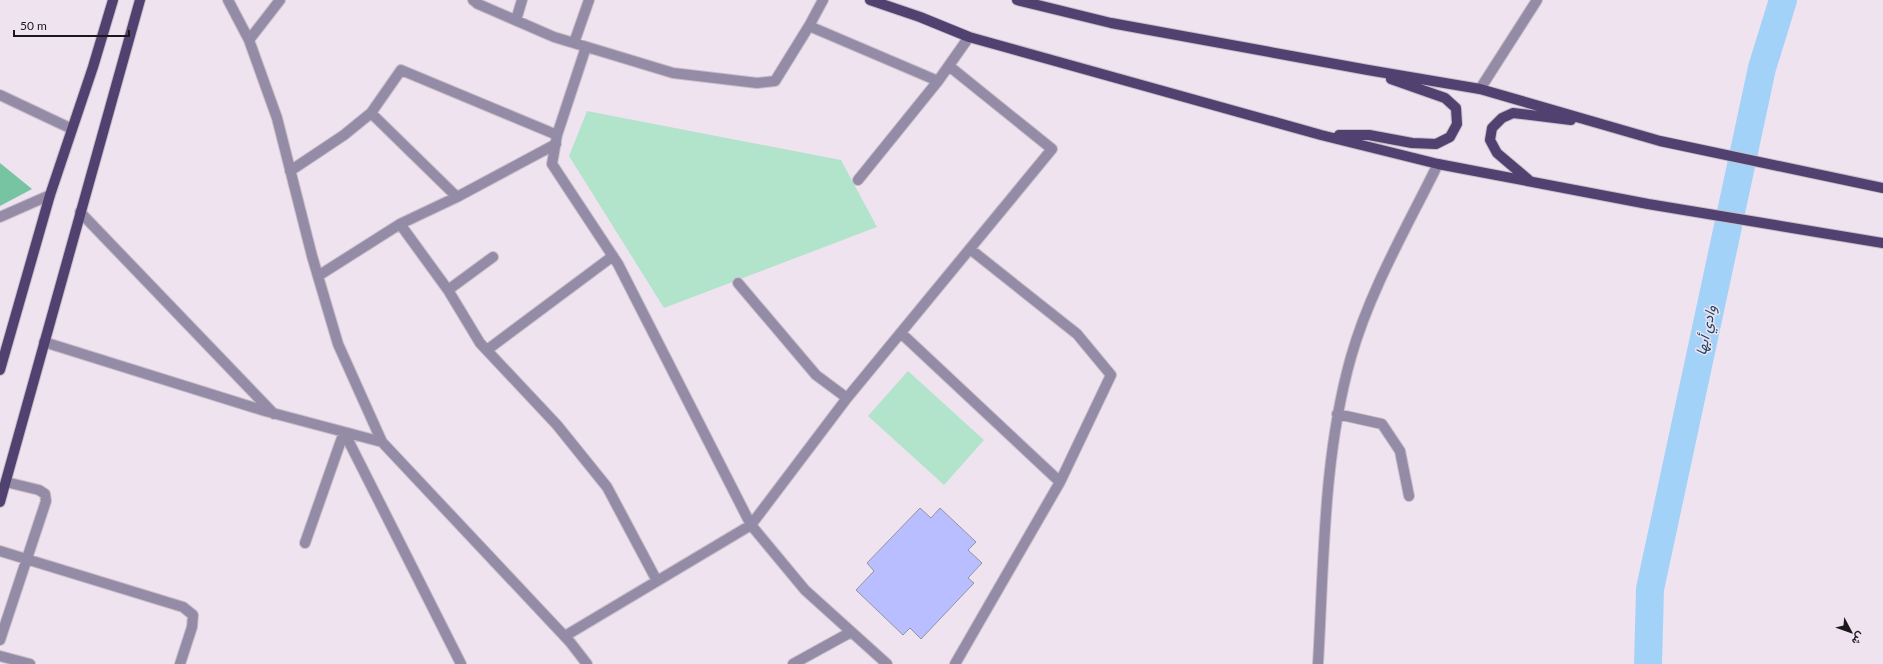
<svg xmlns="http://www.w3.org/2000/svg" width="1883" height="664" font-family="Lato,Vazirmatn,sans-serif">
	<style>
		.green { fill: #b1e4cb }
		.forest { fill: #76c4a2 }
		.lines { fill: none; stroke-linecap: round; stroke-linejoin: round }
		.river { stroke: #a3d2f9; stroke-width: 28 }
		.building { fill: #b8beff; stroke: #9294a1 }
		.minor-casing { stroke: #c9bec9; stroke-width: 12 }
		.major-casing { stroke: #c9bec9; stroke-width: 12 }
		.minor { stroke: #948ca7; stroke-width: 10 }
		.major { stroke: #504170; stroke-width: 10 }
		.labels { text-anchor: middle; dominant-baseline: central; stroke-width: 3; stroke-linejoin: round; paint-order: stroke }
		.water-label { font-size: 15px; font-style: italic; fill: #1c4868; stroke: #efe3ef }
	</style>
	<rect width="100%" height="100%" fill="#efe3ef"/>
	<path class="green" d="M587,111L841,160L877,227L664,308L569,156Z
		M908,371L984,440L944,485L868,416Z"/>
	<path class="forest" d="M0,163L32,189L0,206Z"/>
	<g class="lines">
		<path class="river" d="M1648,664L1650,589L1762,68L1783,0"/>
	</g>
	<path class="building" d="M920,508L931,518L940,508L976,542L968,550L982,563L968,578L974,583L921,639L910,628L903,635L856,590L874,571L867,563Z"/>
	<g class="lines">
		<defs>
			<path id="minor" d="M228,0L249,40L277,118L312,256L338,344L382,442L570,642L587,664
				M473,0L478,4L554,37L673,73L757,83L775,81L809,26L938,81
				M516,20L522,0
				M809,26L823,0
				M249,40L280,0
				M574,43L589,0
				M586,47L557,135L552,164L618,264L751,525L805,590L887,664
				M1480,89L1537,0
				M0,95L72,129
				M371,113L457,197
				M290,171L344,135L371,113L401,70L557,135
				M858,180L938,81L969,37
				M80,212L274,414
				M0,217L50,195
				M400,224L448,290L480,343L557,425L607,487L657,581
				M318,276L400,224L457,197L556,144
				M738,283L816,375L847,398
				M448,290L493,257
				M902,334L1060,482
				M44,342L265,411L382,442
				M487,350L613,256
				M1337,414L1382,424L1400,451L1409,496
				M344,432L461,664
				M305,543L344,432
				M0,551L183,607L193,615L192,627L180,664
				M565,636L751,525L847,398L1052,149L949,66
				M0,640L46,501L45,494L39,490L6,482
				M0,656L30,664
				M793,664L851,632
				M955,664L1060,482L1111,375L1077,334L970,249
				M1318,664C1324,562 1323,456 1351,357C1370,290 1407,227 1438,164"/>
			<path id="major" d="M870,0L920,17L969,37L1321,135L1438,164L1648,204L1883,243
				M1017,0L1111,23L1368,70L1480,89L1660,141L1883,188
				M1339,135H1369L1412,143L1436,144L1450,137L1457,124L1456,108L1445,98L1391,79
				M1530,181L1497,153L1490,140L1492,128L1502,118L1513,113L1571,120
				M0,370L50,195L93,67L113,0
				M0,502L140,0"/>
		</defs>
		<use href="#minor" class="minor-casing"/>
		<use href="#major" class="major-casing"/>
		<use href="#minor" class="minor"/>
		<use href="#major" class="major"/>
	</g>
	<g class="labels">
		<g class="water-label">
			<text transform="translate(1705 330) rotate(-78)">وادي أبها</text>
		</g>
	</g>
	<g transform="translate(1851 632) rotate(131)" stroke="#efe3ef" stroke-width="3" paint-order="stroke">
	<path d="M0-3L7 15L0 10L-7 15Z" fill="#1b171b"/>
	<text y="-6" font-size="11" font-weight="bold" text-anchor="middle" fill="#1b171b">ش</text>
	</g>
	<path d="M14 30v6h115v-6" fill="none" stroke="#1b171b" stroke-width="2"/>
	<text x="20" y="30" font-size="12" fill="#1b171b" stroke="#efe3ef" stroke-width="3" paint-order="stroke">50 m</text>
</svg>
